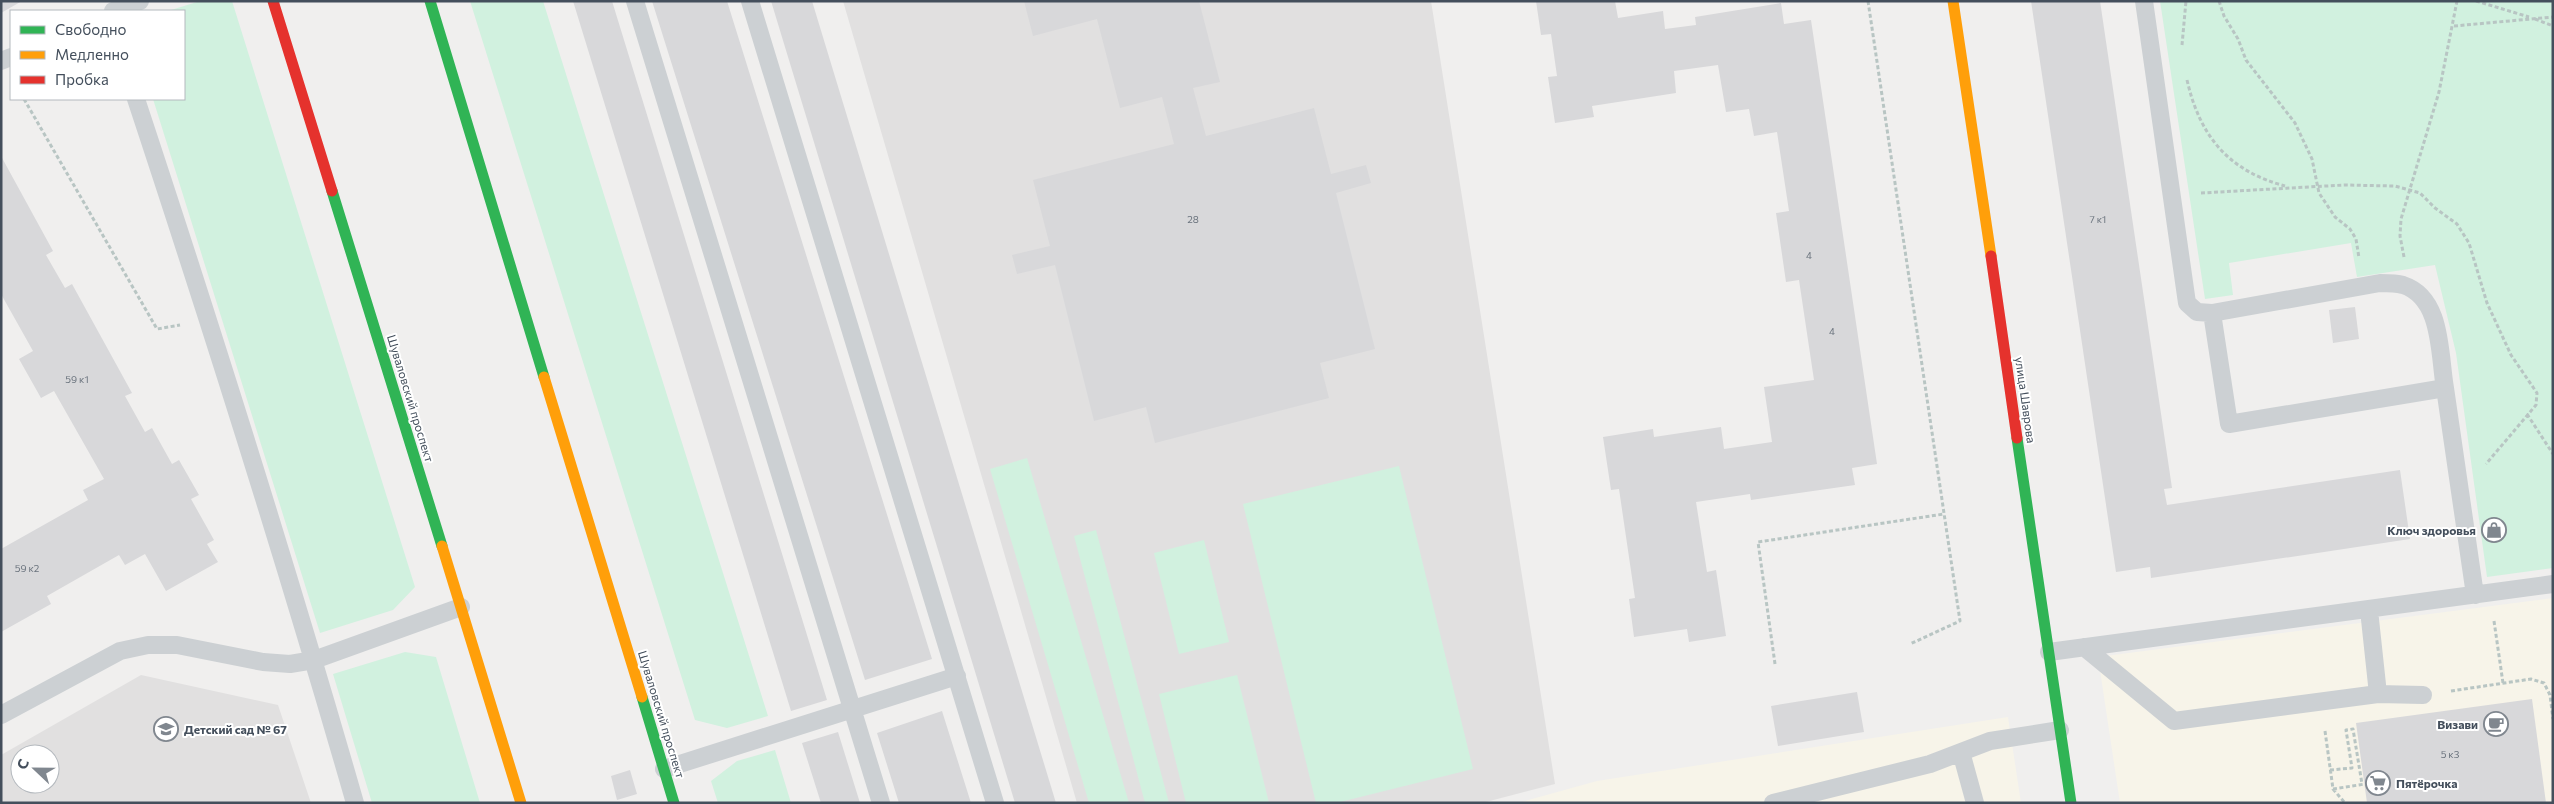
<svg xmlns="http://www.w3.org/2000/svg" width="2554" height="804" font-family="Commissioner,sans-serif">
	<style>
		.commercial { fill: #f7f4e9 }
		.education { fill: #e1e0e0; fill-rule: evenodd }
		.green { fill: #d1f1df }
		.building { fill: #d8d8da }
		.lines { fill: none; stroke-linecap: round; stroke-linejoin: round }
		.path { stroke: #b8c5c3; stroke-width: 3; stroke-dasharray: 4 2.5; stroke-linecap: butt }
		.lane { stroke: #ccd0d3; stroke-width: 18 }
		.fast { stroke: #30b455; stroke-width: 11 }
		.slow { stroke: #ff9f0a; stroke-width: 11 }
		.jam { stroke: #e5322d; stroke-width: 11 }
		.labels { text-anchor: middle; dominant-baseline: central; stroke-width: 4; stroke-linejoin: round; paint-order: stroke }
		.number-label { font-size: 10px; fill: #6a737d }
		.street-label { font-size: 12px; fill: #444f5c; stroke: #fff }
		.poi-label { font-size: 12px; font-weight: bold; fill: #444f5c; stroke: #fff; text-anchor: end }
	</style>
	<rect width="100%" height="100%" fill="#f0efee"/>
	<path class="commercial" d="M2553,598V803H2120L2098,657Z
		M2008,717L2021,803H1518L1597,781Z"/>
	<path class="education" d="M843,1H1431L1555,784L1482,803H1077Z
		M141,675L278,705L311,803H1V755ZM20,754H50V784H20Z"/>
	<path class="green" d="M200,1H232L415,587L393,610L320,633L153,99H184V11H168Z
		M470,1H543L768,716L727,728L695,720Z
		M2160,1H2553V568L2487,577L2456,353L2435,265L2357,277L2351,243L2229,263L2233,295L2205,299Z
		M1027,458L1129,803H1089L990,469Z
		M1399,466L1473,769L1336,803H1316L1243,504Z
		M1096,530L1169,803H1145L1074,536Z
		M1204,540L1229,642L1179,654L1154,553Z
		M405,652L436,657L480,803H372L333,674Z
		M1237,675L1269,803H1186L1159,694Z
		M775,750L791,803H718L711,781L737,761Z"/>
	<path class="building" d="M1,1H22L1,13Z
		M573,1H612L827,700L791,711Z
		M652,1H727L932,659L865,680Z
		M771,1H812L1056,803H1015Z
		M1024,1H1199L1220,82L1193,88L1206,136L1314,108L1331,174L1366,165L1371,183L1336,193L1375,349L1320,363L1329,398L1155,443L1146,407L1094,421L1055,265L1017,274L1012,255L1050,246L1033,180L1174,144L1162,97L1120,108L1097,19L1033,36Z
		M1536,1H1615L1618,18L1663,11L1665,29L1696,25L1695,17L1781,3L1784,24L1811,20L1877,464L1852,468L1855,485L1751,500L1750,494L1696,502L1707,572L1716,570L1726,636L1689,642L1687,629L1634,637L1629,599L1635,598L1619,489L1611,490L1603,437L1653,429L1654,437L1721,427L1724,449L1772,442L1764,387L1814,380L1799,280L1786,282L1776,213L1789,211L1777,132L1754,136L1749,109L1726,112L1718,65L1674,71L1676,93L1592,106L1594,117L1555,123L1548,77L1557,76L1551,34L1541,35Z
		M2031,1H2100L2172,488L2164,489L2167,505L2400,470L2410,539L2151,578L2150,567L2116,572Z
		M1,156L53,251L46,255L65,288L72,284L132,393L125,396L145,432L152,428L172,464L179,460L199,495L191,499L214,540L207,544L218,562L166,591L145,554L125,565L119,555L47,596L51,604L1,632V549L88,500L83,490L104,479L54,391L41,398L19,359L33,351L1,294Z
		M2355,307L2359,339L2333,343L2329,310Z
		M2486 530a8 8 0 1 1 16 0a8 8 0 1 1-16 0Z
		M1857,692L1864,732L1778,746L1771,706Z
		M2532,699L2546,803H2367L2356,723Z
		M942,711L971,803H899L877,733Z
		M838,732L860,803H821L802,743Z
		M630,770L637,794L617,800L611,776Z"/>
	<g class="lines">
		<path class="path" d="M1868,1L1960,621L1910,644
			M2219,1L2224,16L2238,39L2246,60L2295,123L2312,159L2319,193L2335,217L2350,229L2356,239L2359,258
			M2476,1L2529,17
			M2535,19L2553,26
			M2454,26L2553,17
			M2182,45L2186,1
			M2187,80C2200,137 2229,171 2285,186
			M24,99L157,329L180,325
			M2201,193L2344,185L2395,186L2420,193L2435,208L2457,224L2469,243L2487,303L2511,355L2537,393L2536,405L2486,464
			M2404,257L2400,236L2401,219L2439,92L2457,1
			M2527,414L2553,454
			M2494,621L2503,683
			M1775,664L1758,542L1944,514
			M2451,691L2531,679L2544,683L2550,695L2553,719
			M2325,731L2333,789L2345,803
			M2330,770L2352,768L2346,730L2353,729L2362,784
			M2333,789L2365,784"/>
		<path class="lane" d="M635,1L881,803
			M750,1L995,803
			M2144,1L2187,303L2197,312L2212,313
			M113,11L140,1
			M1,61L11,57
			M136,99C213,332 287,566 355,803
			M2445,388C2439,355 2443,298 2403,285C2396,283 2387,283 2380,283L2212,313L2229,424L2445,388L2475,595
			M2084,647L2174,721L2378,694L2369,610
			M2049,652L2553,584
			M2378,694L2423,695
			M1,715L120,651L148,645H177L263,662L290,664L314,660L461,607
			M1961,752L1975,803
			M664,769L957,676
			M1773,803L1930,764L1990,741L2060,730"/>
		<path class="fast" d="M430,1L544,377
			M332,191L442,546
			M2017,438L2071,803
			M642,697L674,803"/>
		<path class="slow" d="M1953,1L1991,256
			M544,377L642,697
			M442,546L521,803"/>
		<path class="jam" d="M273,1L332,191
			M1991,256L2017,438"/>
	</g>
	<defs>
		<symbol id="shop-ring" viewBox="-11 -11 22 22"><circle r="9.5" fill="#fff" stroke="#80878f" stroke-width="1.5"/><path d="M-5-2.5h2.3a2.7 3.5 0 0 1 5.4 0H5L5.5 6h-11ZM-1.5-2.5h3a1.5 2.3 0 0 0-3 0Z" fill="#80878f"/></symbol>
		<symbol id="cafe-ring" viewBox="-11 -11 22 22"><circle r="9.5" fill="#fff" stroke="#80878f" stroke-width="1.5"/><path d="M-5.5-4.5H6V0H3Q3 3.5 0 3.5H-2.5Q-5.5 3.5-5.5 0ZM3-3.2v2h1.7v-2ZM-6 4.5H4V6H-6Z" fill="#80878f"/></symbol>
		<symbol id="school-ring" viewBox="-11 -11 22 22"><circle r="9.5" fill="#fff" stroke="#80878f" stroke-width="1.5"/><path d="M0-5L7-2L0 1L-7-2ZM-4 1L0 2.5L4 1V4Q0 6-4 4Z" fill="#80878f"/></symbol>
		<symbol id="supermarket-ring" viewBox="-11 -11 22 22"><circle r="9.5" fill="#fff" stroke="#80878f" stroke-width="1.5"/><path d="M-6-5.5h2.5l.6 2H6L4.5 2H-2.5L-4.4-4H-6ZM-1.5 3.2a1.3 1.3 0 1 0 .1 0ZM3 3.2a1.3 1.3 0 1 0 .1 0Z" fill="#80878f"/></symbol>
	</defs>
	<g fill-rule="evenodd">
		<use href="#shop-ring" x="2480" y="516" width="28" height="28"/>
		<use href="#cafe-ring" x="2482" y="710" width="28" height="28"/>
		<use href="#school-ring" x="152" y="715" width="28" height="28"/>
		<use href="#supermarket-ring" x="2364" y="769" width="28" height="28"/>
	</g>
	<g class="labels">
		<g class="number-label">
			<text x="1193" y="219">28</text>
			<text x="2098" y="219">7 к1</text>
			<text x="1809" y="255">4</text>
			<text x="1832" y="331">4</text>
			<text x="77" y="379">59 к1</text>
			<text x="27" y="568">59 к2</text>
			<text x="2450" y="754">5 к3</text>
		</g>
		<g class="street-label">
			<text transform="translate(411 398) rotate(73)">Шуваловский проспект</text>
			<text transform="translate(2026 400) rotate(82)">улица Шаврова</text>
			<text transform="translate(662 714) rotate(73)">Шуваловский проспект</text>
		</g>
		<g class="poi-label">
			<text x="2476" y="530">Ключ здоровья</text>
			<text x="2478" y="724">Визави</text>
			<text x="184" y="729" text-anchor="start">Детский сад № 67</text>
			<text x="2396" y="783" text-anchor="start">Пятёрочка</text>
		</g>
	</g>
	<rect width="2554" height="804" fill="none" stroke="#444f5c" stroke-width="5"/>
	<rect x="10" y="10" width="175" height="90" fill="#ffffff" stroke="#b4b9be"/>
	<rect x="20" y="26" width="25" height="8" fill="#30b455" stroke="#b4b9be"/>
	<text x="55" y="35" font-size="15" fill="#444f5c">Свободно</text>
	<rect x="20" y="51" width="25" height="8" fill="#ff9f0a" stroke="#b4b9be"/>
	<text x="55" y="60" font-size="15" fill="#444f5c">Медленно</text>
	<rect x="20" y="76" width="25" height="8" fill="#e5322d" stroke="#b4b9be"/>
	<text x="55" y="85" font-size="15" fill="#444f5c">Пробка</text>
	<g transform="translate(35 769) rotate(292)"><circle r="24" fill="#ffffff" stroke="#b4b9be"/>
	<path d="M0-4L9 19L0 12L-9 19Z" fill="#80878f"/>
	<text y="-8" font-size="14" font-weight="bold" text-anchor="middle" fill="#444f5c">С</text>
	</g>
</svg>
